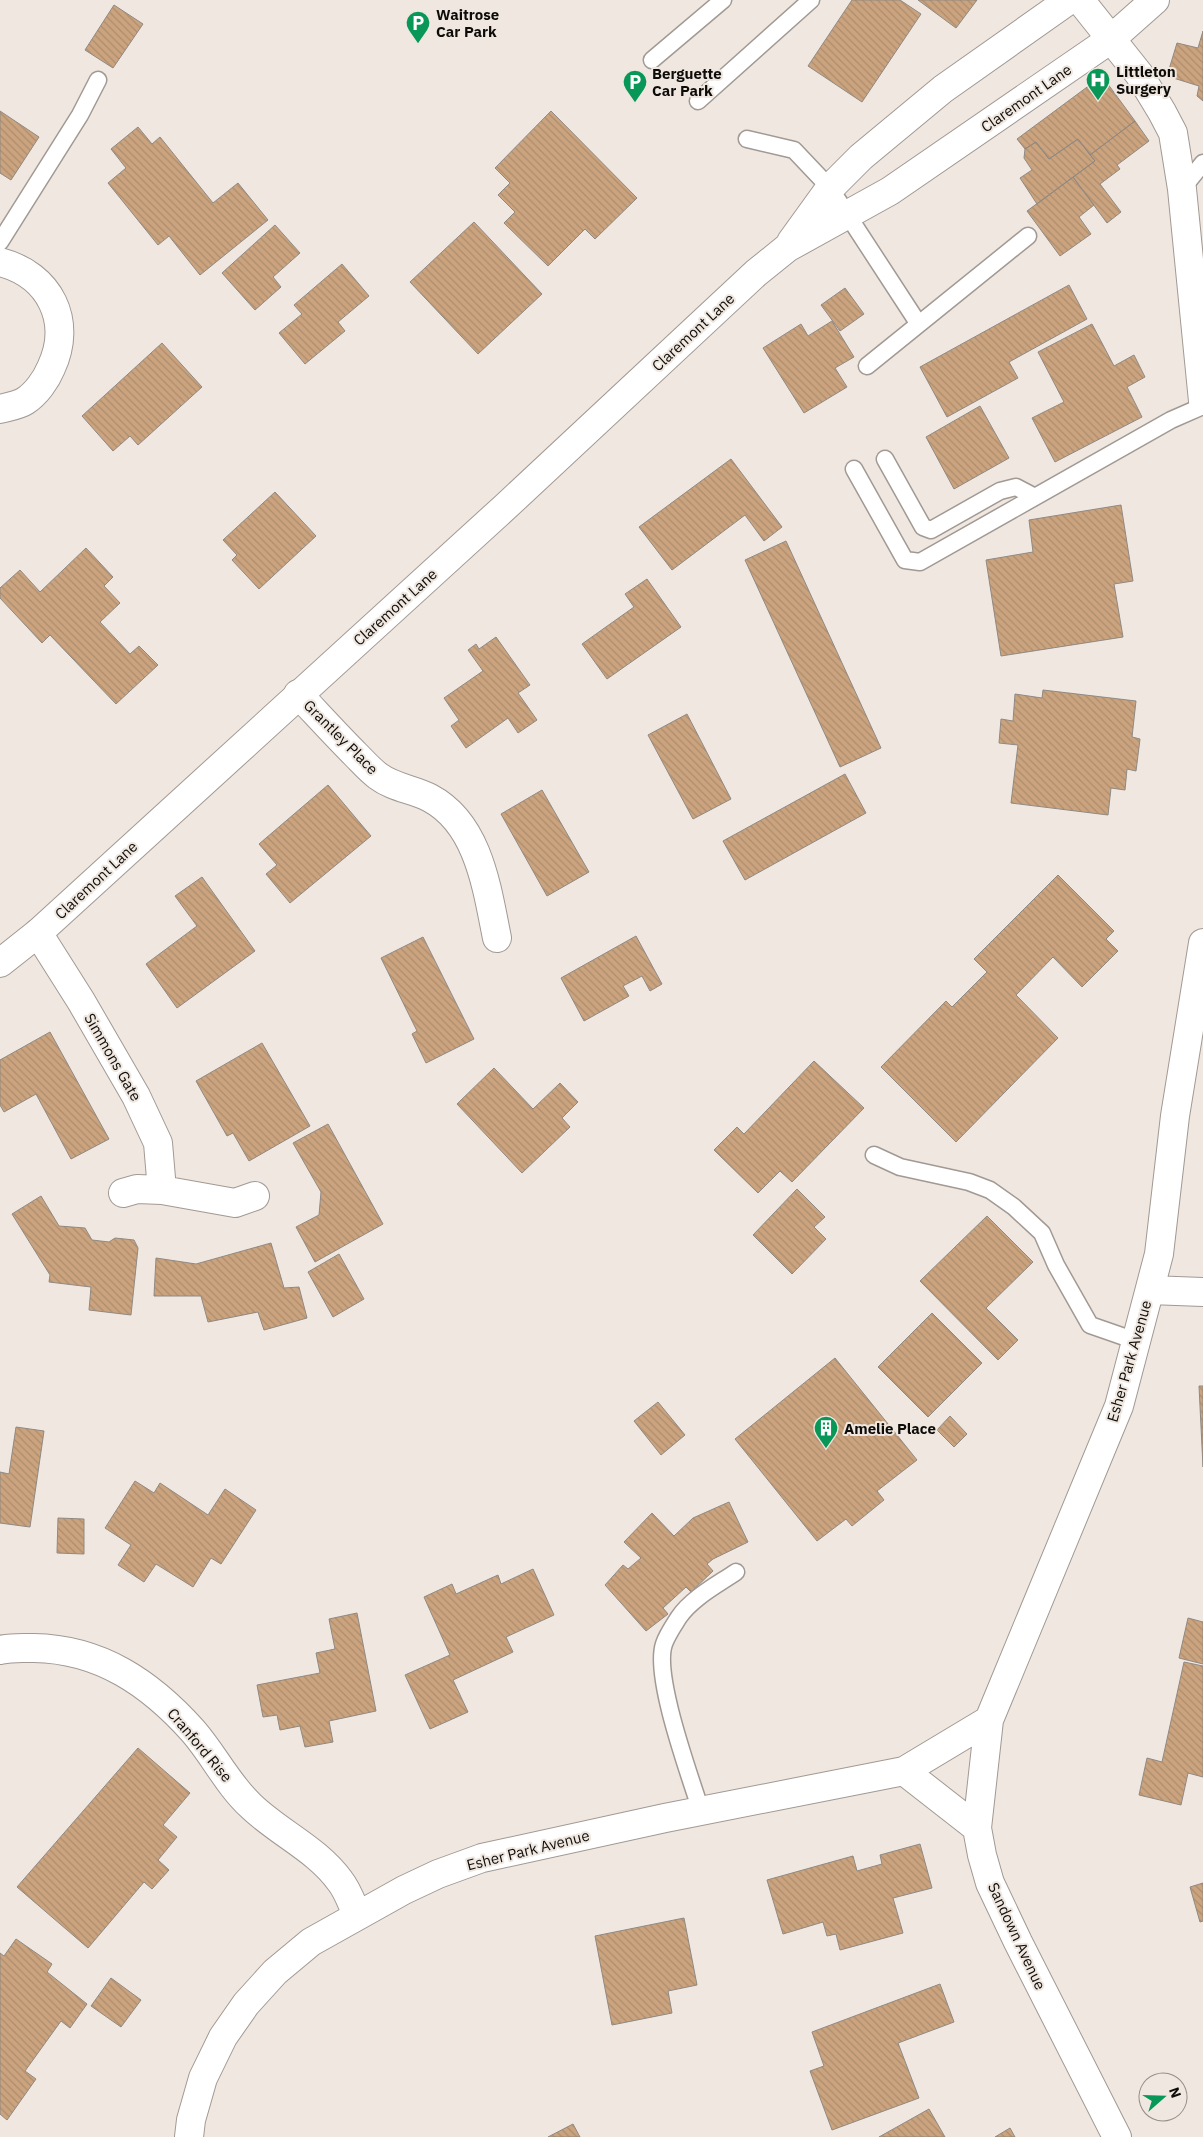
<svg xmlns="http://www.w3.org/2000/svg" width="1203" height="2137" font-family="'IBM Plex Sans',sans-serif">
	<style>
		.building { fill: url(#building-back-hatch); stroke: #908982 }
		.lines { fill: none; stroke-linecap: round; stroke-linejoin: round }
		.lane-casing { stroke: #a19993; stroke-width: 19 }
		.street-casing { stroke: #a19993; stroke-width: 30 }
		.primary-casing { stroke: #a19993; stroke-width: 30 }
		.lane { stroke: #fff; stroke-width: 16 }
		.street { stroke: #fff; stroke-width: 28 }
		.primary { stroke: #fff; stroke-width: 28 }
		.labels { text-anchor: middle; dominant-baseline: central; stroke-width: 4; stroke-linejoin: round; paint-order: stroke }
		.poi-label { font-size: 15px; font-weight: bold; fill: #0e0c09; stroke: #efe7e0; text-anchor: start }
		.street-label { font-size: 15px; fill: #0e0c09; stroke: #efe7e0 }
	</style>
	<defs>
		<pattern id="building-back-hatch" width="6" height="6" patternUnits="userSpaceOnUse" patternTransform="scale(1.25)"><rect width="6" height="6" fill="#cba47f"/><path d="M-1 5l2 2M0 0l6 6M5-1l2 2" fill="none" stroke="#ad8c6c"/></pattern>
	</defs>
	<rect width="100%" height="100%" fill="#efe7e0"/>
	<path class="building" d="M852,0H900L921,14L862,102L808,66Z
		M918,0H977L956,28Z
		M114,5L143,24L113,68L85,50Z
		M1203,31V101L1197,96L1199,86L1167,76L1177,43L1198,48Z
		M1102,76L1135,121L1090,155L1078,139L1049,159L1036,142L1025,149L1017,139Z
		M0,111L39,137L11,180L0,173Z
		M551,111L637,198L595,239L585,229L548,266L504,223L515,212L498,195L510,183L495,168Z
		M1135,121L1149,141L1117,165L1120,169L1100,184L1121,212L1107,223L1073,177L1095,161L1090,155Z
		M138,127L152,144L160,137L213,203L238,183L268,220L200,275L169,236L158,245L108,183L126,168L111,149Z
		M1078,139L1095,161L1037,204L1020,178L1032,170L1024,158L1025,149L1036,142L1049,159Z
		M1073,177L1094,205L1079,217L1091,234L1060,256L1027,211Z
		M474,222L542,294L478,354L410,282Z
		M275,225L300,253L273,277L281,287L255,310L222,273Z
		M342,264L369,296L338,322L345,331L305,364L279,333L302,314L294,305Z
		M1069,285L1087,319L1009,362L1018,378L947,417L920,367Z
		M845,288L864,314L840,331L821,305Z
		M832,321L854,357L835,368L847,387L804,413L763,348L801,324L808,336Z
		M1092,324L1114,366L1134,355L1145,377L1127,387L1142,417L1055,462L1032,418L1064,402L1038,352Z
		M162,343L202,387L138,445L130,436L113,451L82,416Z
		M980,406L1009,458L954,489L926,437Z
		M731,459L782,527L764,541L745,515L672,570L639,527Z
		M275,492L316,536L259,589L232,560L237,555L223,540Z
		M1121,505L1133,581L1114,584L1123,637L1001,656L986,560L1033,552L1029,520Z
		M786,541L881,748L840,767L745,560Z
		M86,548L113,577L104,586L120,603L100,622L130,654L139,646L158,665L116,704L50,635L42,643L0,598V588L20,570L40,592Z
		M647,579L681,627L607,679L582,644L634,607L625,594Z
		M496,637L530,685L518,693L537,720L518,733L508,718L466,748L451,726L459,720L444,698L483,671L468,650L476,644L479,649Z
		M1043,690L1136,701L1132,737L1140,739L1136,771L1127,769L1125,790L1111,788L1108,815L1011,803L1018,745L999,743L1001,719L1013,721L1015,694L1042,698Z
		M687,714L731,799L693,819L648,735Z
		M845,774L866,813L745,880L723,841Z
		M328,785L371,836L290,903L266,874L277,865L259,844Z
		M542,790L589,872L547,896L501,814Z
		M1058,875L1114,931L1106,939L1118,951L1082,987L1053,957L1016,995L1058,1038L956,1142L881,1067L946,1001L952,1007L987,972L974,959Z
		M202,877L255,951L177,1008L146,964L197,926L175,896Z
		M636,936L662,984L650,991L642,976L623,986L629,996L584,1021L561,978Z
		M423,937L474,1039L426,1063L412,1034L417,1031L381,958Z
		M50,1032L109,1139L71,1159L36,1094L4,1112L0,1105V1060Z
		M262,1043L310,1126L249,1161L233,1133L227,1136L196,1081Z
		M814,1061L864,1108L792,1182L780,1171L758,1193L714,1150L737,1127L744,1134Z
		M494,1068L533,1109L560,1083L578,1102L562,1118L570,1127L522,1173L457,1104Z
		M328,1124L383,1224L315,1262L296,1227L319,1215L321,1192L293,1143Z
		M797,1189L825,1217L814,1227L826,1239L792,1274L753,1235Z
		M41,1196L59,1226L85,1228L92,1240L109,1242L115,1238L134,1240L138,1248L131,1315L89,1310L91,1287L49,1282L50,1275L12,1214Z
		M987,1216L1033,1262L986,1308L1018,1340L998,1360L920,1281Z
		M271,1243L284,1288L299,1287L307,1318L264,1330L258,1312L208,1322L201,1296H154L156,1258L196,1264Z
		M339,1254L364,1299L333,1317L308,1272Z
		M932,1313L982,1363L928,1417L878,1367Z
		M835,1358L917,1460L877,1491L884,1500L852,1526L846,1519L817,1541L735,1439Z
		M1199,1386H1203V1467Z
		M658,1402L685,1435L661,1455L634,1421Z
		M950,1416L967,1434L954,1447L937,1430Z
		M16,1427L44,1431L30,1527L0,1523V1472L9,1474Z
		M135,1481L154,1493L160,1483L208,1515L225,1489L256,1510L221,1564L211,1558L193,1587L156,1564L144,1582L118,1565L131,1545L105,1528Z
		M729,1502L748,1542L713,1559L707,1564L713,1571L691,1592L686,1587L663,1608L668,1614L646,1631L605,1585L623,1565L628,1569L641,1558L624,1542L652,1513L674,1536L693,1518Z
		M58,1518L84,1519V1554L57,1553Z
		M533,1569L554,1615L506,1637L513,1652L453,1680L468,1712L430,1729L405,1675L450,1655L424,1597L452,1584L456,1594L498,1575L501,1584Z
		M357,1613L376,1711L329,1721L333,1742L305,1747L300,1726L280,1730L277,1715L263,1717L257,1685L320,1673L316,1653L335,1649L329,1619Z
		M1188,1618L1203,1622V1664L1179,1658Z
		M1184,1662L1203,1666V1777L1188,1773L1181,1805L1139,1795L1147,1758L1162,1762Z
		M138,1748L190,1793L163,1825L177,1837L158,1860L169,1870L152,1889L144,1882L88,1948L17,1887Z
		M920,1844L932,1888L893,1898L903,1933L840,1950L836,1934L827,1936L823,1922L783,1934L767,1880L853,1856L857,1871L882,1864L880,1855Z
		M1203,1883V1921L1200,1922L1190,1887Z
		M684,1918L697,1985L668,1991L672,2013L612,2025L595,1936Z
		M16,1939L52,1964L47,1972L87,2004L70,2028L61,2021L25,2071L36,2079L7,2120L0,2114V1953L4,1956Z
		M111,1978L141,2000L121,2027L91,2006Z
		M940,1984L954,2022L898,2043L919,2098L832,2130L810,2071L824,2066L812,2032Z
		M929,2109L945,2137H879Z
		M573,2124L580,2137H548Z
		M1010,2128L1015,2137H995Z"/>
	<g class="lines">
		<defs>
			<path id="lane" d="M652,60L723,0
				M698,101L811,0
				M747,139L794,150L830,188L918,323
				M1182,189L1203,163
				M0,242L80,115L98,80
				M867,366L1028,236
				M885,459L923,527L931,530L1000,491L1016,487L1035,497
				M854,469L905,560L920,562L1171,420L1203,406
				M874,1155L900,1167L969,1182L990,1190L1014,1207L1042,1233L1056,1265L1090,1325L1136,1341
				M701,1811C690,1776 653,1676 664,1644C667,1635 674,1625 679,1617C692,1598 717,1585 736,1572"/>
			<path id="street" d="M1080,0L1139,74L1162,112L1173,133L1182,189L1203,401
				M0,262C50,275 73,321 51,368C46,380 36,394 25,401C19,405 8,407 0,409
				M298,694C317,714 336,735 356,755C363,762 370,770 378,776C394,788 413,789 430,798C479,824 487,889 497,938
				M38,933L81,1001L136,1096L158,1143L162,1190
				M123,1193L137,1189L162,1190L235,1203L255,1196
				M1150,1290L1203,1292
				M0,1650C11,1647 22,1648 34,1648C100,1649 150,1683 193,1731C214,1755 228,1785 251,1806C279,1833 317,1849 340,1881C348,1891 352,1904 357,1915
				M989,1720L977,1828L982,1855L990,1883L1018,1942L1117,2137
				M904,1771L977,1828
				M189,2137L191,2120L203,2078L223,2037L246,2004L275,1972L311,1942L404,1890L438,1874L482,1858L665,1818L904,1771L989,1720L1119,1406L1159,1254L1175,1116L1203,943"/>
			<path id="primary" d="M791,242L830,188L861,157L943,89L1069,0
				M0,963L38,933L504,508L756,273L787,248L890,191L1111,39L1155,0"/>
		</defs>
		<use href="#lane" class="lane-casing"/>
		<use href="#street" class="street-casing"/>
		<use href="#primary" class="primary-casing"/>
		<use href="#lane" class="lane"/>
		<use href="#street" class="street"/>
		<use href="#primary" class="primary"/>
	</g>
	<defs>
		<symbol id="parking-pin" viewBox="-11 -11 22 30"><path d="M0 17L-7.5 6A9.5 9.5 0 1 1 7.5 6Z" fill="#099757" stroke="#efe7e0"/><path d="M-3.5-5.5H1a3.5 3.5 0 0 1 0 7H-1V5.5H-3.5ZM-1-3.4V-.6H.8a1.4 1.4 0 0 0 0-2.8Z" fill="#fff"/></symbol>
		<symbol id="hospital-pin" viewBox="-11 -11 22 30"><path d="M0 17L-7.5 6A9.5 9.5 0 1 1 7.5 6Z" fill="#099757" stroke="#efe7e0"/><path d="M-5-5h3v3.5h4V-5h3V5h-3V1.5h-4V5h-3Z" fill="#fff"/></symbol>
		<symbol id="building-pin" viewBox="-11 -11 22 30"><path d="M0 17L-7.5 6A9.5 9.5 0 1 1 7.5 6Z" fill="#099757" stroke="#efe7e0"/><path d="M-4-6H4V6H1V3H-1V6H-4ZM-2.5-4.3h1.7v1.8h-1.7ZM.8-4.3h1.7v1.8H.8ZM-2.5-1h1.7V.8h-1.7ZM.8-1h1.7V.8H.8Z" fill="#fff"/></symbol>
	</defs>
	<g fill-rule="evenodd">
		<use href="#parking-pin" x="404" y="9" width="28" height="38"/>
		<use href="#hospital-pin" x="1084" y="66" width="28" height="38"/>
		<use href="#parking-pin" x="621" y="68" width="28" height="38"/>
		<use href="#building-pin" x="812" y="1414" width="28" height="38"/>
	</g>
	<g class="labels">
		<g class="poi-label">
			<text x="436" y="14">Waitrose<tspan x="436" dy="17">Car Park</tspan></text>
			<text x="1116" y="71">Littleton<tspan x="1116" dy="17">Surgery</tspan></text>
			<text x="652" y="73">Berguette<tspan x="652" dy="17">Car Park</tspan></text>
			<text x="844" y="1428">Amelie Place</text>
		</g>
		<g class="street-label">
			<text transform="translate(1026 98) rotate(-35)">Claremont Lane</text>
			<text transform="translate(693 332) rotate(-43)">Claremont Lane</text>
			<text transform="translate(395 607) rotate(-42)">Claremont Lane</text>
			<text transform="translate(341 737) rotate(45)">Grantley Place</text>
			<text transform="translate(96 880) rotate(-43)">Claremont Lane</text>
			<text transform="translate(113 1057) rotate(60)">Simmons Gate</text>
			<text transform="translate(1129 1361) rotate(-74)">Esher Park Avenue</text>
			<text transform="translate(200 1745) rotate(50)">Cranford Rise</text>
			<text transform="translate(528 1850) rotate(-14)">Esher Park Avenue</text>
			<text transform="translate(1017 1936) rotate(65)">Sandown Avenue</text>
		</g>
	</g>
	<g transform="translate(1163 2097) rotate(70)"><circle r="24" fill="#efe7e0" stroke="#958f8a"/>
	<path d="M0-4L9 19L0 12L-9 19Z" fill="#099757"/>
	<text y="-8" font-size="14" font-weight="bold" text-anchor="middle" fill="#0e0c09">N</text>
	</g>
</svg>
